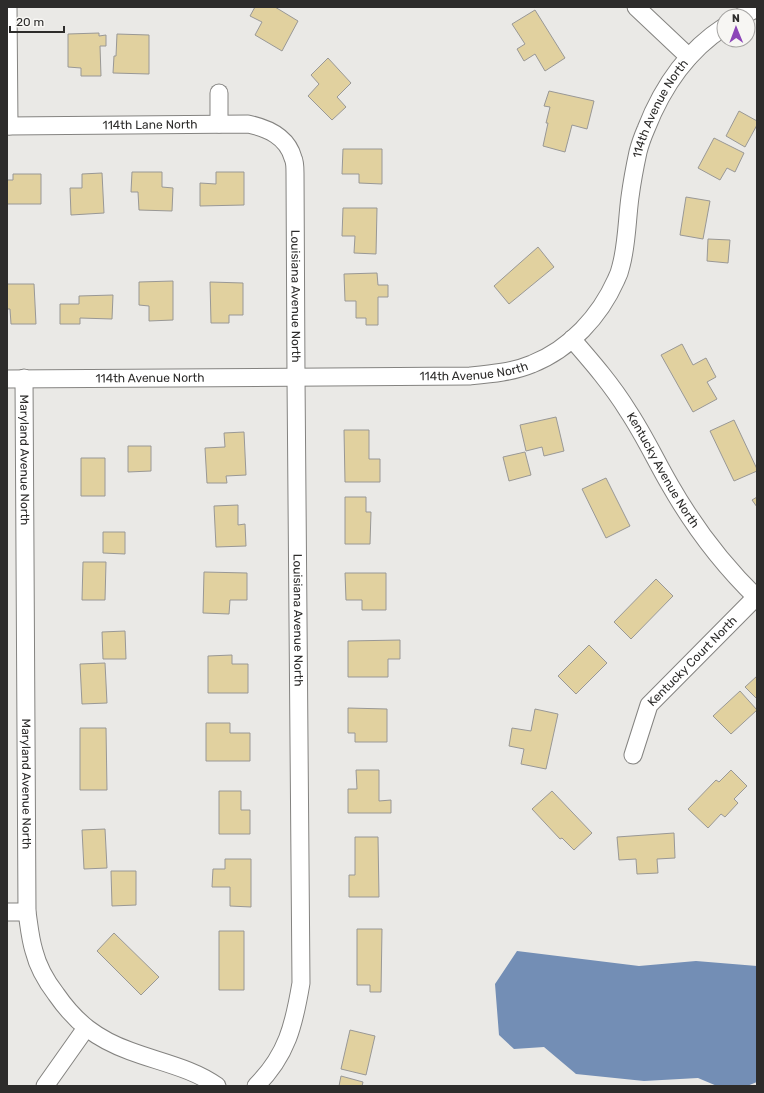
<svg xmlns="http://www.w3.org/2000/svg" width="764" height="1093" font-family="Rubik,sans-serif">
	<style>
		.water { fill: #738eb5 }
		.building { fill: #e1d19f; stroke: #999896 }
		.lines { fill: none; stroke-linecap: round; stroke-linejoin: round }
		.street-casing { stroke: #848380; stroke-width: 19 }
		.street { stroke: #fff; stroke-width: 17 }
		.labels { text-anchor: middle; dominant-baseline: central; stroke-width: 3; stroke-linejoin: round; paint-order: stroke }
		.street-label { font-size: 12px; fill: #2d2c2b; stroke: #f7f6f3 }
	</style>
	<rect width="100%" height="100%" fill="#eae9e6"/>
	<path class="water" d="M517,951L639,966L696,961L757,966V1082L747,1086H717L698,1078L644,1081L576,1074L544,1047L514,1049L499,1035L495,984Z"/>
	<path class="building" d="M255,7H275L298,21L282,51L255,35L262,22L250,16Z
		M535,10L565,58L545,71L535,54L524,61L517,49L525,44L512,24Z
		M99,33V36L106,35V46H100L101,76H81V68L68,67V34Z
		M117,34L149,35V74L113,73L114,56H116Z
		M328,58L351,83L337,97L346,107L332,120L308,96L319,84L311,75Z
		M549,91L594,101L587,129L572,125L565,152L543,146L548,123H546L550,107L544,106Z
		M739,111L757,121V125L745,147L726,136Z
		M714,138L744,153L735,172L727,168L720,180L698,168Z
		M343,149H382V184L359,183V174H342Z
		M132,172H162V187L173,188L172,211L139,210L138,192H131Z
		M216,172H244V205L200,206V183L216,184Z
		M102,173L104,213L71,215L70,188H82V174Z
		M13,174H41V204H7V180H13Z
		M686,197L710,201L703,239L680,235Z
		M343,208H377L376,254L354,253L355,236H342Z
		M708,239L730,240L728,263L707,261Z
		M538,247L554,267L509,304L494,286Z
		M377,273L378,285H388V297H378V325H366V318H356V301H345L344,274Z
		M173,281V320L149,321V306L139,305V282Z
		M210,282L243,283V315H229V323H211Z
		M7,284H34L36,324H11L10,309H7Z
		M113,295L112,319L80,318V324H60V304H79V296Z
		M682,344L693,365L706,358L716,377L707,382L717,399L693,412L661,355Z
		M556,417L564,451L544,456L542,447L526,451L520,425Z
		M734,420L757,469V471L734,481L710,431Z
		M344,430H369V459H380V482H345Z
		M244,432L246,475L226,476L227,483H207L205,448L225,447L224,433Z
		M128,446H151V471L128,472Z
		M525,452L531,475L509,481L503,457Z
		M81,458H105V496H81Z
		M606,478L630,526L606,538L582,489Z
		M345,497H366V512H371L370,544H345Z
		M757,497V507L752,500Z
		M238,505V525L245,524L246,546L216,547L214,506Z
		M103,532H125V554L103,553Z
		M83,562H106L105,600H82Z
		M204,572L247,573V600H230L229,614L203,613Z
		M345,573H386V610H362V600H346Z
		M656,579L673,596L631,639L614,622Z
		M125,631L126,659H103L102,632Z
		M400,640V659H388V677H348V641Z
		M589,645L607,663L576,694L558,676Z
		M232,655V664H248V693H208V656Z
		M105,663L107,703L82,704L80,664Z
		M757,676V699L745,687Z
		M740,691L757,710L731,734L713,716Z
		M348,708L387,709V742H355V733H348Z
		M535,709L558,714L546,769L521,764L524,749L509,746L512,728L531,731Z
		M206,723H230V733H250V761H206Z
		M80,728H106L107,790H80Z
		M356,770H379V801L391,800V813H348V789H357Z
		M731,770L747,786L734,799L738,803L725,817L721,814L708,828L688,809L716,780L719,782Z
		M219,791H241V810H250V834H219Z
		M552,791L592,833L574,850L562,838L560,839L532,809Z
		M105,829L107,868L84,869L82,830Z
		M674,833L675,858L657,859L658,873L637,874L636,859L619,860L617,837Z
		M355,837H378L379,897H349V875H355Z
		M225,859H251V907L230,906V887H212L213,869H225Z
		M111,871H136V905L112,906Z
		M357,929H382L381,992H370V985H357Z
		M219,931H244V990H219Z
		M114,933L159,977L141,995L97,951Z
		M350,1030L375,1036L366,1075L341,1069Z
		M341,1076L363,1082L362,1086H339Z"/>
	<g class="lines">
		<defs>
			<g id="street">
				<path d="M8,7L9,126"/>
				<path d="M636,7L689,57"/>
				<path d="M742,16L757,8"/>
				<path d="M219,93V124"/>
				<path id="s1" d="M7,126L248,124C267,128 287,136 293,158C295,162 295,168 295,173L296,377L301,983C294,1025 287,1055 256,1086"/>
				<path id="s2" d="M572,339C592,362 612,385 628,411C644,435 656,461 670,485C694,527 723,565 757,598"/>
				<path id="s3" d="M24,378L27,912C29,925 30,938 34,951C38,967 46,981 56,994C76,1023 97,1039 130,1051C159,1062 192,1068 217,1086"/>
				<path id="s4" d="M7,379L470,376C491,374 513,372 532,364C570,349 600,316 616,280C618,276 620,271 621,266C627,244 627,219 630,197C632,182 635,166 638,152C640,144 643,136 646,129C662,88 687,51 724,27"/>
				<path id="s5" d="M633,755L649,705L756,597"/>
				<path d="M7,912H27"/>
				<path d="M45,1086L86,1028"/>
			</g>
		</defs>
		<use href="#street" class="street-casing"/>
		<use href="#street" class="street"/>
	</g>
	<g class="labels">
		<g class="street-label">
			<text stroke="none"><textPath href="#s4" startOffset="827">114th Avenue North</textPath></text>
			<text stroke="none"><textPath href="#s1" startOffset="143">114th Lane North</textPath></text>
			<text stroke="none"><textPath href="#s1" startOffset="439">Louisiana Avenue North</textPath></text>
			<text stroke="none"><textPath href="#s4" startOffset="467">114th Avenue North</textPath></text>
			<text stroke="none"><textPath href="#s4" startOffset="143">114th Avenue North</textPath></text>
			<text stroke="none"><textPath href="#s3" startOffset="82">Maryland Avenue North</textPath></text>
			<text stroke="none"><textPath href="#s2" startOffset="160">Kentucky Avenue North</textPath></text>
			<text stroke="none"><textPath href="#s1" startOffset="763">Louisiana Avenue North</textPath></text>
			<text stroke="none"><textPath href="#s5" startOffset="114">Kentucky Court North</textPath></text>
			<text stroke="none"><textPath href="#s3" startOffset="406">Maryland Avenue North</textPath></text>
		</g>
	</g>
	<rect width="764" height="1093" fill="none" stroke="#2d2c2b" stroke-width="16"/>
	<g transform="translate(736 28) rotate(359)"><circle r="19" fill="#f7f6f3" stroke="#a6a5a3"/>
	<path d="M0-3L7 15L0 10L-7 15Z" fill="#8c45b8"/>
	<text y="-6" font-size="11" font-weight="bold" text-anchor="middle" fill="#2d2c2b">N</text>
	</g>
	<path d="M10 26v6h54v-6" fill="none" stroke="#2d2c2b" stroke-width="2"/>
	<text x="16" y="26" font-size="12" fill="#2d2c2b" stroke="#f7f6f3" stroke-width="3" paint-order="stroke">20 m</text>
</svg>
